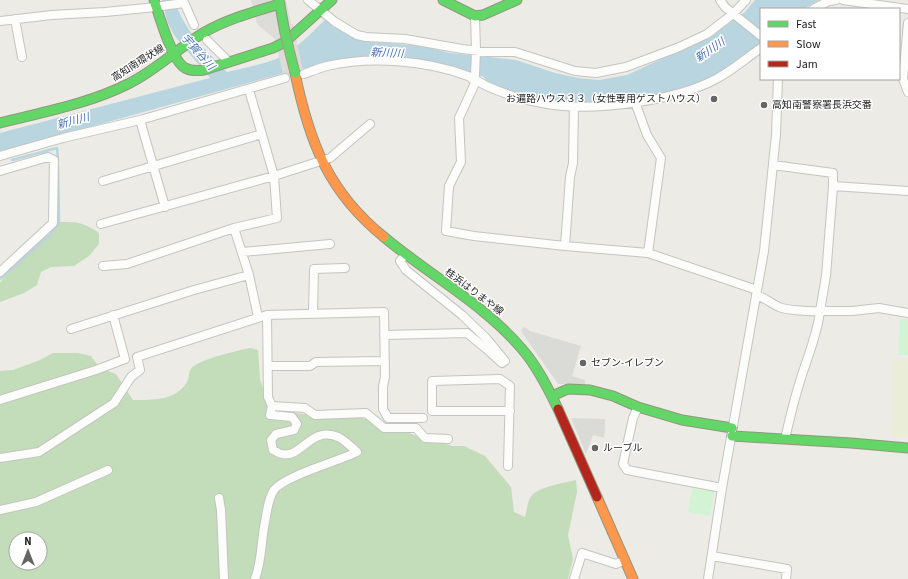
<svg xmlns="http://www.w3.org/2000/svg" width="908" height="579" font-family="'Source Sans 3','Noto Sans JP',sans-serif">
	<style>
		.farmland { fill: #eaedd8 }
		.forest { fill: #c3dcb9; fill-rule: evenodd }
		.park { fill: #d2f4d5 }
		.parking { fill: #dadad7 }
		.water { fill: #b8d5e0 }
		.pier { fill: #dcdcd9 }
		.lines { fill: none; stroke-linecap: round; stroke-linejoin: round }
		.stream { stroke: #b8d5e0; stroke-width: 2.5 }
		.street-casing { stroke: #c4c4c1; stroke-width: 10 }
		.fast-casing { stroke: #92967c; stroke-width: 11 }
		.slow-casing { stroke: #92967c; stroke-width: 11 }
		.jam-casing { stroke: #92967c; stroke-width: 11 }
		.street { stroke: #fcfcfb; stroke-width: 8 }
		.fast { stroke: #63d668; stroke-width: 9 }
		.slow { stroke: #ff974d; stroke-width: 9 }
		.jam { stroke: #b3261e; stroke-width: 9 }
		.fast-bridge-casing { stroke: #a29b82; stroke-width: 11; stroke-linecap: butt }
		.fast-bridge { stroke: #63d668; stroke-width: 9 }
		.poi-dot { fill: #656563; stroke: #fff; stroke-width: 1.5 }
		.labels { text-anchor: middle; dominant-baseline: central; stroke-width: 3; stroke-linejoin: round; paint-order: stroke }
		.street-label { font-size: 10px; fill: #1d1d1d; stroke: #fff }
		.poi-label { font-size: 10px; fill: #1d1d1d; stroke: #fff; text-anchor: start }
		.water-label { font-size: 11px; font-style: italic; fill: #4771af; stroke: #fff }
	</style>
	<rect width="100%" height="100%" fill="#ecebe5"/>
	<path class="farmland" d="M893,358L908,359V437L892,436Z"/>
	<path class="forest" d="M59,222C78,222 83,222 99,233V244L89,256L74,266L51,267L41,272L37,285L24,293L0,302V283L23,252L52,232Z
		M250,348L258,350L260,379L265,394L294,413L313,415H338L374,420L385,425L397,428L414,435L428,437L452,446H464L485,456L511,487L514,512L525,517C527,511 527,504 530,498C535,487 565,483 576,480L577,492L568,535L573,559L568,579H0V371L13,370L40,360L53,353H78L91,356L100,368L116,374L133,400C152,400 176,401 187,382C190,376 188,370 194,366C205,358 236,351 250,348ZM16,539H40V563H16Z"/>
	<path class="park" d="M900,319H908V355H898Z
		M693,485L715,488L710,516L688,512Z"/>
	<path class="parking" d="M524,327L530,331L581,346L572,376L585,380V384H558L521,331Z
		M571,418L605,419V428L604,438L593,435L586,454Z"/>
	<path class="water" d="M162,0H175C183,30 206,50 227,72C243,68 260,65 276,59C295,51 310,34 325,20L355,39L363,41L422,46L450,53L516,60L555,73L578,78L599,80L627,75L711,36L745,12L755,0H819L804,9H761V44L715,75L694,85L650,96L593,105H569L534,98L487,83L484,77L441,65L327,63L280,74L0,152V133L210,78L174,35L167,21Z"/>
	<path class="pier" d="M251,0H286L291,24H293L303,71L283,75L275,39L257,24Z"/>
	<g class="lines">
		<path class="stream" d="M12,160L57,148L58,160
			M0,279L50,235L59,222L58,167"/>
		<defs>
			<path id="street" d="M183,0L194,25
				M308,0L335,22L357,35L366,37L405,39L462,49L488,52H515L575,71L596,73L626,67L677,48L707,34L733,14L746,0
				M720,0L725,7L761,36
				M843,0L908,9
				M813,9L829,1L836,0
				M15,19L22,57
				M0,21L52,15L105,12L146,8L184,3
				M908,23L903,79L908,92
				M207,40L229,62
				M304,74C312,71 319,68 327,66C370,56 426,60 468,76C475,79 482,84 489,87C507,95 528,101 547,104C593,112 675,101 716,79C732,71 746,58 761,48
				M472,79L475,76L476,50L475,16
				M476,81L459,118L461,162L449,186L446,231L474,236L565,246L648,253L757,290
				M635,102L647,135L661,158L648,253
				M140,120L165,207
				M0,156L63,138L140,120L285,78
				M773,165L833,173V186L908,191
				M0,171L48,157L54,160L53,223L0,272
				M103,181L262,134
				M101,224L274,176L330,158L370,124
				M234,228L249,275L258,317
				M565,246L570,177L573,163L574,107
				M242,252L330,244
				M103,266L127,264L234,228L277,218L274,176L249,90
				M756,295C765,298 771,303 779,307C786,310 812,312 820,311L826,276L833,186
				M313,313L314,269L345,268
				M71,329L194,290L249,275
				M384,335L467,333L490,352L502,363L505,361L486,338L462,315L406,270L400,261L405,255
				M268,366H310L316,362L385,361
				M0,400L96,370L125,359L113,315
				M272,406L305,408L315,415L366,413L384,428H416L425,438L448,439
				M638,407L633,418L623,464L627,470L722,488
				M785,439C789,422 793,404 798,388C805,362 817,338 820,311H852L879,308L908,313
				M0,458L39,452L114,403L131,377L140,370L137,357L267,315L384,312L385,377L383,386V409L388,418H423
				M508,466L510,386L500,379L432,381V411H510
				M219,498L221,510L224,579
				M0,510L36,502L108,470
				M712,556L787,569L786,579
				M255,579C262,561 261,541 265,522C267,512 268,498 274,490C284,476 339,461 357,452C350,446 346,441 338,437C311,425 301,459 282,454C279,454 276,451 273,450L271,440L276,434L294,430L297,424L292,417L270,415L272,406L268,397L267,315
				M574,579L582,553L616,564L625,560
				M708,579L722,488L764,251L776,135L778,79"/>
			<path id="fast" d="M154,0C159,15 172,61 185,68C191,71 198,71 204,70L273,48L285,42L332,0
				M279,0L285,33
				M443,0L475,16L483,15L517,0
				M0,123C43,112 88,104 128,84C155,71 177,49 203,33C227,19 253,12 280,4
				M384,237C429,275 483,303 522,349C537,366 548,388 558,409
				M552,396L568,389L590,390L613,396L638,407L682,420L732,428
				M732,436L851,443L908,448"/>
			<path id="slow" d="M295,73C309,141 328,192 384,237
				M597,497L633,579"/>
			<path id="jam" d="M558,409L597,497"/>
		</defs>
		<use href="#street" class="street-casing"/>
		<use href="#fast" class="fast-casing"/>
		<use href="#slow" class="slow-casing"/>
		<use href="#jam" class="jam-casing"/>
		<use href="#street" class="street"/>
		<use href="#fast" class="fast"/>
		<use href="#slow" class="slow"/>
		<use href="#jam" class="jam"/>
		<defs>
			<path id="fast-bridge" d="M285,33L295,73"/>
		</defs>
		<use href="#fast-bridge" class="fast-bridge-casing"/>
		<use href="#fast-bridge" class="fast-bridge"/>
	</g>
	<g class="poi-dot">
		<circle cx="714" cy="99" r="4"/>
		<circle cx="764" cy="105" r="4"/>
		<circle cx="583" cy="363" r="4"/>
		<circle cx="595" cy="448" r="4"/>
	</g>
	<g class="labels">
		<g class="street-label">
			<text transform="translate(138 63) rotate(-32)">高知南環状線</text>
			<text transform="translate(474 292) rotate(37)">桂浜はりまや線</text>
		</g>
		<g class="poi-label">
			<text x="706" y="99" text-anchor="end">お遍路ハウス３３（女性専用ゲストハウス）</text>
			<text x="772" y="105">高知南警察署長浜交番</text>
			<text x="591" y="363">セブン-イレブン</text>
			<text x="603" y="448">ルーブル</text>
		</g>
		<g class="water-label">
			<text transform="translate(710 50) rotate(-35)">新川川</text>
			<text transform="translate(198 52) rotate(48)">宇賀谷川</text>
			<text transform="translate(387 53) rotate(3)">新川川</text>
			<text transform="translate(73 121) rotate(-15)">新川川</text>
		</g>
	</g>
	<rect x="760" y="8" width="140" height="72" fill="#ffffff" stroke="#a5a5a5"/>
	<rect x="768" y="21" width="20" height="6" fill="#63d668" stroke="#a5a5a5"/>
	<text x="796" y="28" font-size="12" fill="#1d1d1d">Fast</text>
	<rect x="768" y="41" width="20" height="6" fill="#ff974d" stroke="#a5a5a5"/>
	<text x="796" y="48" font-size="12" fill="#1d1d1d">Slow</text>
	<rect x="768" y="61" width="20" height="6" fill="#b3261e" stroke="#a5a5a5"/>
	<text x="796" y="68" font-size="12" fill="#1d1d1d">Jam</text>
	<g transform="translate(28 551)"><circle r="19" fill="#ffffff" stroke="#a5a5a5"/>
	<path d="M0-3L7 15L0 10L-7 15Z" fill="#656563"/>
	<text y="-6" font-size="11" font-weight="bold" text-anchor="middle" fill="#1d1d1d">N</text>
	</g>
</svg>
